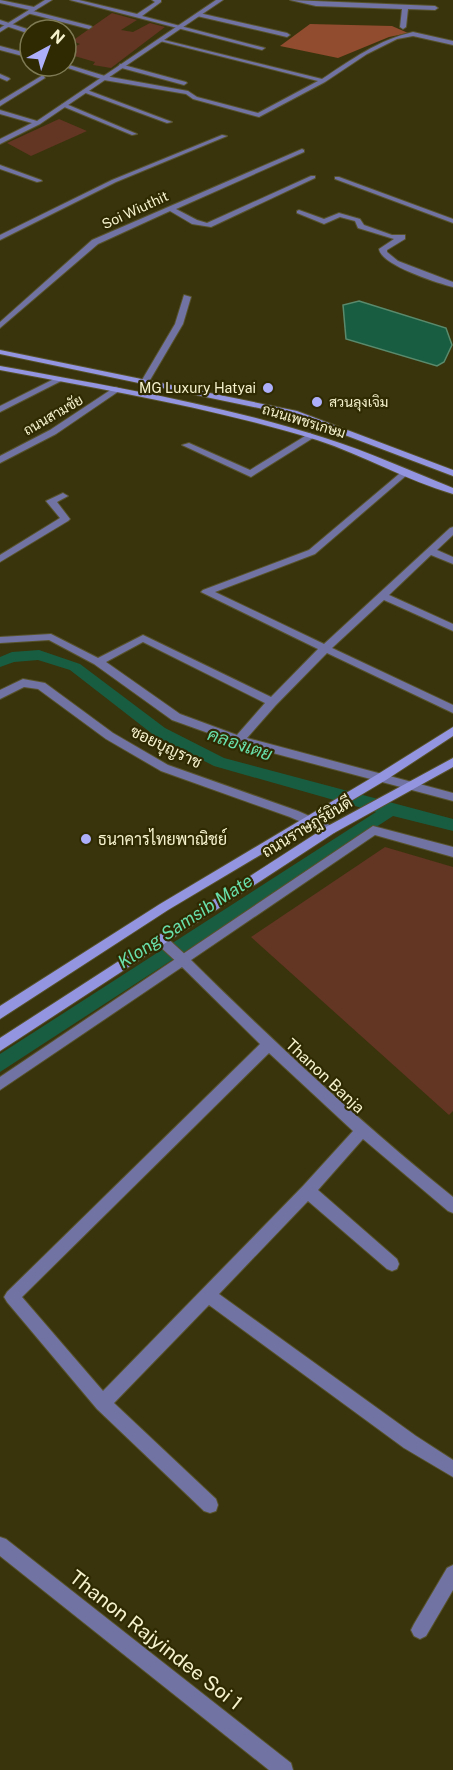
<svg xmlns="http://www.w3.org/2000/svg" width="453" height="1770" font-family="'Public Sans',Sarabun,sans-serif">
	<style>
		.green { fill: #633523 }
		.forest { fill: #914c2f }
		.water { fill: #185d42; stroke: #5a8a6c; stroke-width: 1.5 }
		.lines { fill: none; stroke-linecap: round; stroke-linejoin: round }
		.canal { fill: #185d42; fill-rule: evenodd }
		.minor-casing { stroke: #57522b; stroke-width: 2 }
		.tertiary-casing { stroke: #57522b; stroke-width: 2 }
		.secondary-casing { stroke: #57522b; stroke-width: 2 }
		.minor { fill: #7173a2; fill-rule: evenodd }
		.tertiary { fill: #7173a2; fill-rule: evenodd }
		.secondary { fill: #9495e1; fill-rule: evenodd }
		.poi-dot { fill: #adaffb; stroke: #2f2a02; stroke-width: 2 }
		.labels { text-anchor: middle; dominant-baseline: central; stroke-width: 4.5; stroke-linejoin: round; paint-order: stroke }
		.far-street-label { font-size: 14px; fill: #f5f2cd; stroke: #2f2a02 }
		.far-poi-label { font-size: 14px; fill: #f5f2cd; stroke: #2f2a02; text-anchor: end }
		.street-label { font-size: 16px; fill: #f5f2cd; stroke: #2f2a02 }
		.poi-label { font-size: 16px; fill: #f5f2cd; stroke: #2f2a02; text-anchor: start }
		.water-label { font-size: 18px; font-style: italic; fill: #68dfaa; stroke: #2f2a02 }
		.near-street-label { font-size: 20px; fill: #f5f2cd; stroke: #2f2a02 }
	</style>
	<rect width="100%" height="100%" fill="#39340c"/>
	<path class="green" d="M112,13L137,20L121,30L133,32L150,23L165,27L111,68L93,65L95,62L71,55L66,58V48H72L80,44L72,41Z
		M59,119L87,131L31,156L7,143Z
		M385,847L453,867V1111L449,1115L251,937Z"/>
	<path class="forest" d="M310,24L392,26L408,33L389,37L338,58L280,46Z"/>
	<path class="water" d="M359,301L446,328L452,345L444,362L437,366L346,339L343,305Z"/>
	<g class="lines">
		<path class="canal" d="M39,650L80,664L165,728L224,758L453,819V831L393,816L0,1072V1054L376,812L214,766L155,736L70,670L38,660L14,662L0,667V657L12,652Z"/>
		<defs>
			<path id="minor" d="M0,0L34,7L37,9L34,11L0,3Z
				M70,0H79L137,14L155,2L152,0H161V2L142,16L265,48L262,50Z
				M290,0L435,6L438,8L435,10L408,9L406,27L403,29L400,27L402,9L316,6Z
				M29,10L91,26L92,27L89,29L27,13Z
				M199,13L287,33L290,35L287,37L197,16Z
				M0,20L30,30V34L0,24Z
				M413,32L453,41V45L413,36L397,39L367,54L325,82L259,117L193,99L186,94L104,80L62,66L66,64L105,76L188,91L197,97L258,113L318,81L160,41V39L322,79C351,60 378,40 413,32Z
				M0,46L30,54V58L0,50Z
				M120,64L186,82L187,83L184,85L118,67Z
				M0,74L9,78L10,79L7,81L0,78Z
				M43,75L45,78L0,106V101Z
				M83,90H87L172,122L167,123L83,92Z
				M62,104H66L137,134L132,135L62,106Z
				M222,135L227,136L116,182L0,240V235L112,180Z
				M302,149L304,150V152L176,209L197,220L207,223L311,176H315V178L211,227L192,224L170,211L98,244L0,328V322L92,240Z
				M0,165L41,180L42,181L37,182L0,169Z
				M335,177H339L453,219V223L335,179Z
				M299,210L324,219L339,213L360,219L364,225L392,235H405V239L387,250V252L398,261L453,282V287C437,283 381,265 379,249L394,239L358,228L355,221L340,217L324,224L297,213V211Z
				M184,295L191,297L183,324L150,380L143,382L142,380L175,324Z
				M58,377L65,379L0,412V406Z
				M310,433L314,436L313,438L251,477L182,445L189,443L250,470Z
				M405,469L408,470V474L315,554L215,592L324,644L450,528L453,527V535L437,550L453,557V564L431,555L389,595L453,624V631L384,600L332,648L453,705V713L327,653L276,705L247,738L412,782L418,786L416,789L412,790L239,744L172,720L94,664L49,640L0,643V637L51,634L98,658L143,635L271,697L318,649L201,592L203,590L309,550ZM143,642L265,703L237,735L180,714L106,662Z
				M63,493L68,496L57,502L70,519L68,521L0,562V555L60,518L46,501Z
				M23,679L45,683L113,733L168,765L298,811L334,827L336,830L334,833H326L290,817L161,771L106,739L38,689L24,687L0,699V690Z
				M373,826L453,847V857L375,835L191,960C275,1043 361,1123 453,1197V1213L448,1211L363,1139L318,1190L397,1259L399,1264L397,1269L392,1271L387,1269L308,1201L219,1294L416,1436L453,1460V1477L404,1448L209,1305L114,1403L216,1499L218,1505L216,1511L210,1513L204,1511L97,1409L7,1302L4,1297L7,1292L260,1044L182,967L0,1090V1077ZM269,1053L353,1131L303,1186L103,1391L22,1297Z
				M453,1565V1590L426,1636L420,1639L414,1636L411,1630L414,1624L447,1568Z"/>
			<path id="tertiary" d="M45,0H52L0,32V28Z
				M216,0H223L40,124L0,144V139L32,123L0,114V110L37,121Z
				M115,387L122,389L56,434L0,463V456L50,430Z
				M412,782L453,793V801L408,789L406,786Z
				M161,935L165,936L188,957L190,961L188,965L184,966L180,965L157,944L155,940L157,936Z
				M0,1537L6,1539L291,1763L293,1770H269L0,1556Z"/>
			<path id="secondary" d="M0,350L297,411L453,470V476L292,415L0,354Z
				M0,366C109,386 219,404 325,438C369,452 411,471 453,488V494C408,481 363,455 317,440C213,408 106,390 0,370Z
				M453,727V736L386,780L168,910L0,1019V1006L160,904L378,774Z
				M453,758V767L334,833L0,1051V1038L326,827Z"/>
		</defs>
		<use href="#minor" class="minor-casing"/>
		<use href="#tertiary" class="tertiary-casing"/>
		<use href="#secondary" class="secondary-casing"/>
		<use href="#minor" class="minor"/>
		<use href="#tertiary" class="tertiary"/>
		<use href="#secondary" class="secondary"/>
	</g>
	<g class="poi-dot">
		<circle cx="268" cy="388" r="6"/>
		<circle cx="317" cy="402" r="6"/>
		<circle cx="86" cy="839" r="6"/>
	</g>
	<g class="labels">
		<g class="far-street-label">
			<text transform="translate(135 210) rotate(-25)">Soi Wiuthit</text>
			<text transform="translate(53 415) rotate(-30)">ถนนสามชัย</text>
			<text transform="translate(304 421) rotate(17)">ถนนเพชรเกษม</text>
		</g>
		<g class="far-poi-label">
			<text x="256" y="388">MG Luxury Hatyai</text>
			<text x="329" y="402" text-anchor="start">สวนลุงเจิม</text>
		</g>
		<g class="street-label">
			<text transform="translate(166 747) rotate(26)">ซอยบุญราช</text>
			<text transform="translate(307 827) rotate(-31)">ถนนราษฎร์ยินดี</text>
			<text transform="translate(325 1076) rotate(43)">Thanon Banja</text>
		</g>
		<g class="poi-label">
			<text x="98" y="839">ธนาคารไทยพาณิชย์</text>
		</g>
		<g class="water-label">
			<text transform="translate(240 744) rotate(19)">คลองเตย</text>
			<text transform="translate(185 921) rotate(-33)">Klong Samsib Mate</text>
		</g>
		<g class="near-street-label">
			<text transform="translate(156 1640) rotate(38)">Thanon Rajyindee Soi 1</text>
		</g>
	</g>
	<g transform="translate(48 48) rotate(41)"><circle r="28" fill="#2f2a02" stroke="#7e7a53" stroke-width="1.5"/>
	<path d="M0-4.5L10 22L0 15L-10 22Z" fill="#adaffb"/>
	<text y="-9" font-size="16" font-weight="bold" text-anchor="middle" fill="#f5f2cd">N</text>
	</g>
</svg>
